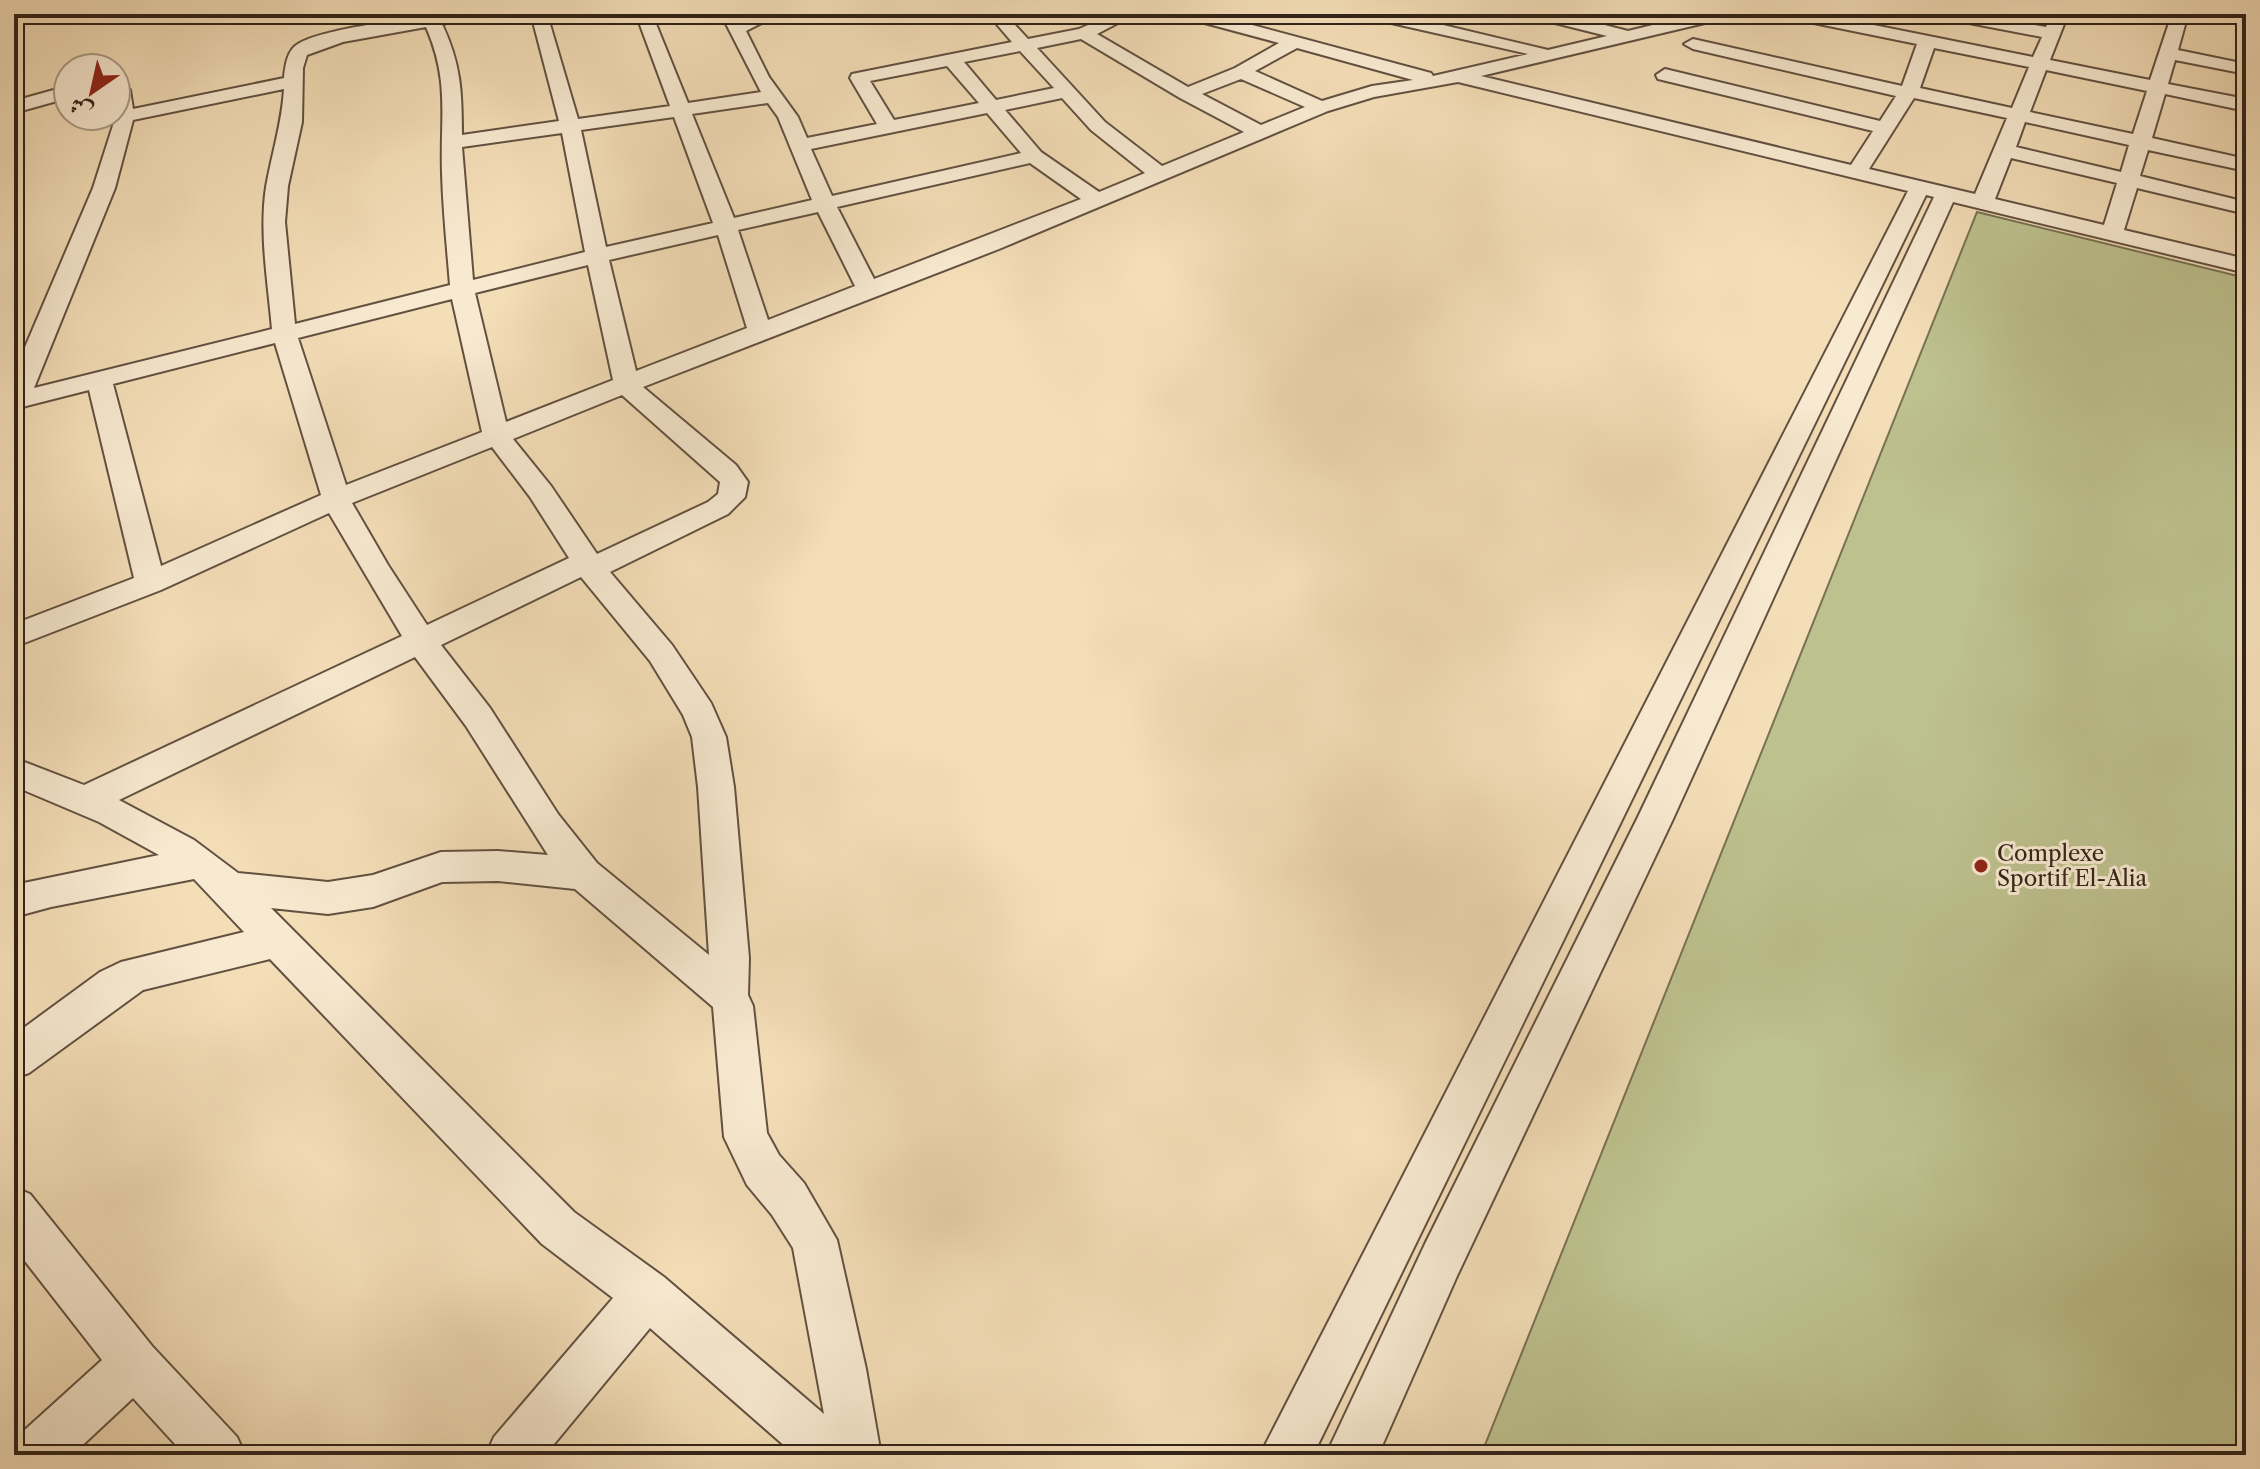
<svg xmlns="http://www.w3.org/2000/svg" width="2260" height="1469" font-family="'Libre Caslon Text',Amiri,serif">
	<style>
		.green { fill: #bdc18e; stroke: #777254; stroke-width: 2 }
		.lines { fill: none; stroke-linecap: round; stroke-linejoin: round }
		.minor-casing { stroke: #625141; stroke-width: 4 }
		.minor { fill: #f8ead1; fill-rule: evenodd }
		.poi-dot { fill: #8f2418; stroke: #f8ead1; stroke-width: 3 }
		.labels { text-anchor: middle; dominant-baseline: central; stroke-width: 6; stroke-linejoin: round; paint-order: stroke }
		.poi-label { font-size: 22px; fill: #312219; stroke: #f8ead1; text-anchor: start }
	</style>
	<rect width="100%" height="100%" fill="#f4deb8"/>
	<filter id="stains"><feTurbulence type="fractalNoise" baseFrequency=".0025" numOctaves="4"/><feColorMatrix values="0 0 0 0 .2 0 0 0 0 .09 0 0 0 0 .02 0 0 0 .5 -.17"/></filter>
	<radialGradient id="worn" r=".72"><stop offset=".6" stop-color="#630" stop-opacity="0"/><stop offset="1" stop-color="#630" stop-opacity=".3"/></radialGradient>
	<path class="green" d="M1977,212L2246,278V1455H1481Z"/>
	<g class="lines">
		<defs>
			<path id="minor" d="M439,14H476L474,18L442,24C461,64 462,92 462,135L559,121L531,14H547L578,119L670,106L636,14H652L688,103L761,92L721,14H737L741,20L756,14H779L746,31L769,77L798,117L807,138L877,124L850,78L852,74L1012,42L988,14H1005L1028,39L1079,29L1113,14H1135L1097,34L1188,87L1235,68L1279,43L1186,18L1184,14H1211L1431,73L1433,76L1528,54L1369,18L1367,14H1397L1548,50L1607,36L1535,18L1533,14H1562L1628,31L1698,14H1728L1726,18L1481,76L1851,165L1873,131L1658,79L1656,75L1665,69L1880,121L1896,96L1693,49L1684,44L1693,39L1902,86L1917,44L1794,19L1786,14H1819L2033,57L2042,37L1948,19L1940,14H1975L2046,27L2052,14H2068L2050,60L2150,80L2172,14H2188L2178,50L2246,64V74L2175,60L2168,84L2246,99V111L2165,94L2152,138L2246,159V171L2148,150L2140,176L2246,202V214L2137,188L2124,230L2246,259V273L1953,202L1673,819L1457,1276L1378,1455H1326L1425,1244L1637,819L1934,197L1926,195L1313,1455H1260L1908,191L1458,82L1374,97L1328,111L999,249L643,387L736,465L748,482L745,497L728,514L610,572L672,645L711,703L726,737L734,787L749,958L748,995L753,1006L767,1133L779,1155L804,1183L837,1240L866,1369L881,1455H795L650,1328L545,1455H486L494,1437L613,1298L542,1244L270,959L143,990L29,1073L14,1078V1035L100,972L121,962L244,932L194,879L51,907L14,917V885L159,855L99,822L14,786V758L84,785L402,636L329,513L161,590L14,647V624L134,578L89,390L26,406L14,412V373L93,188L116,116V80L130,90L133,109L284,78C285,67 287,50 298,44C324,28 406,20 439,14ZM426,27C450,82 440,117 442,173C443,211 447,248 450,285L295,324L285,222L288,186L302,122L303,68L307,55L343,42ZM1081,39L1180,98L1244,132L1162,166L1105,122L1037,48ZM1297,48L1413,80L1372,86L1322,101L1255,71ZM1934,48L2029,67L2012,108L1920,88ZM1020,51L1054,88L996,100L964,62ZM947,66L979,103L894,120L870,81ZM2046,70L2147,91L2133,134L2030,112ZM1241,79L1305,107L1261,125L1202,94ZM284,89C282,123 272,153 266,187C259,233 268,283 272,329L34,388L115,188L133,120ZM1062,98L1091,130L1145,173L1099,192L1041,152L1005,110ZM1914,98L2007,118L1975,194L1869,169ZM768,103L778,117L812,200L734,218L692,114ZM987,113L1021,153L832,196L811,149ZM674,117L713,223L606,247L581,130ZM2025,122L2129,145L2121,172L2016,147ZM562,133L585,252L473,280L462,147ZM2011,158L2117,183L2104,225L1995,199ZM1030,163L1081,199L874,279L837,207ZM818,212L855,286L768,320L738,230ZM718,235L747,328L636,371L609,260ZM588,265L613,380L506,422L475,293ZM452,299L482,432L346,485L298,338ZM275,343L321,495L161,566L113,384ZM622,395L720,482L718,494L708,502L597,554L551,486L513,439ZM492,447L530,497L569,558L427,625L388,565L352,503ZM581,577L650,661L683,715L692,737L698,787L709,955L597,863L558,814L490,708L441,645ZM415,657L466,726L548,855L498,851L441,852L373,875L328,882L238,873L194,840L119,800ZM498,881L575,889L713,1007L724,1137L747,1185L772,1215L793,1248L824,1414L664,1277L574,1212L271,908L328,914L373,907L442,882Z
				M2237,14H2246V19L2239,18Z
				M68,86V98L14,113V101Z
				M14,1187L30,1194L152,1346L237,1437L245,1455H185L133,1398L72,1455H14L17,1437L102,1360L14,1247Z"/>
		</defs>
		<use href="#minor" class="minor-casing"/>
		<use href="#minor" class="minor"/>
	</g>
	<circle class="poi-dot" cx="1981" cy="866" r="8"/>
	<g class="labels">
		<g class="poi-label">
			<text x="1997" y="853">Complexe<tspan x="1997" dy="25">Sportif El-Alia</tspan></text>
		</g>
	</g>
	<rect width="2260" height="1469" fill="none" stroke="#f4deb8" stroke-width="48"/>
	<rect x="16" y="16" width="2228" height="1437" fill="none" stroke="#312219" stroke-width="4"/>
	<rect x="24" y="24" width="2212" height="1421" fill="none" stroke="#312219" stroke-width="2"/>
	<g transform="translate(92 92) rotate(214)"><circle r="38" fill="#f8ead1" stroke="#a89a87" stroke-width="2"/>
	<path d="M0-6L14 30L0 20L-14 30Z" fill="#8f2418"/>
	<text y="-12" font-size="22" font-weight="bold" text-anchor="middle" fill="#312219">ش</text>
	</g>
	<rect width="100%" height="100%" filter="url(#stains)"/>
	<rect width="100%" height="100%" fill="url(#worn)"/>
</svg>
